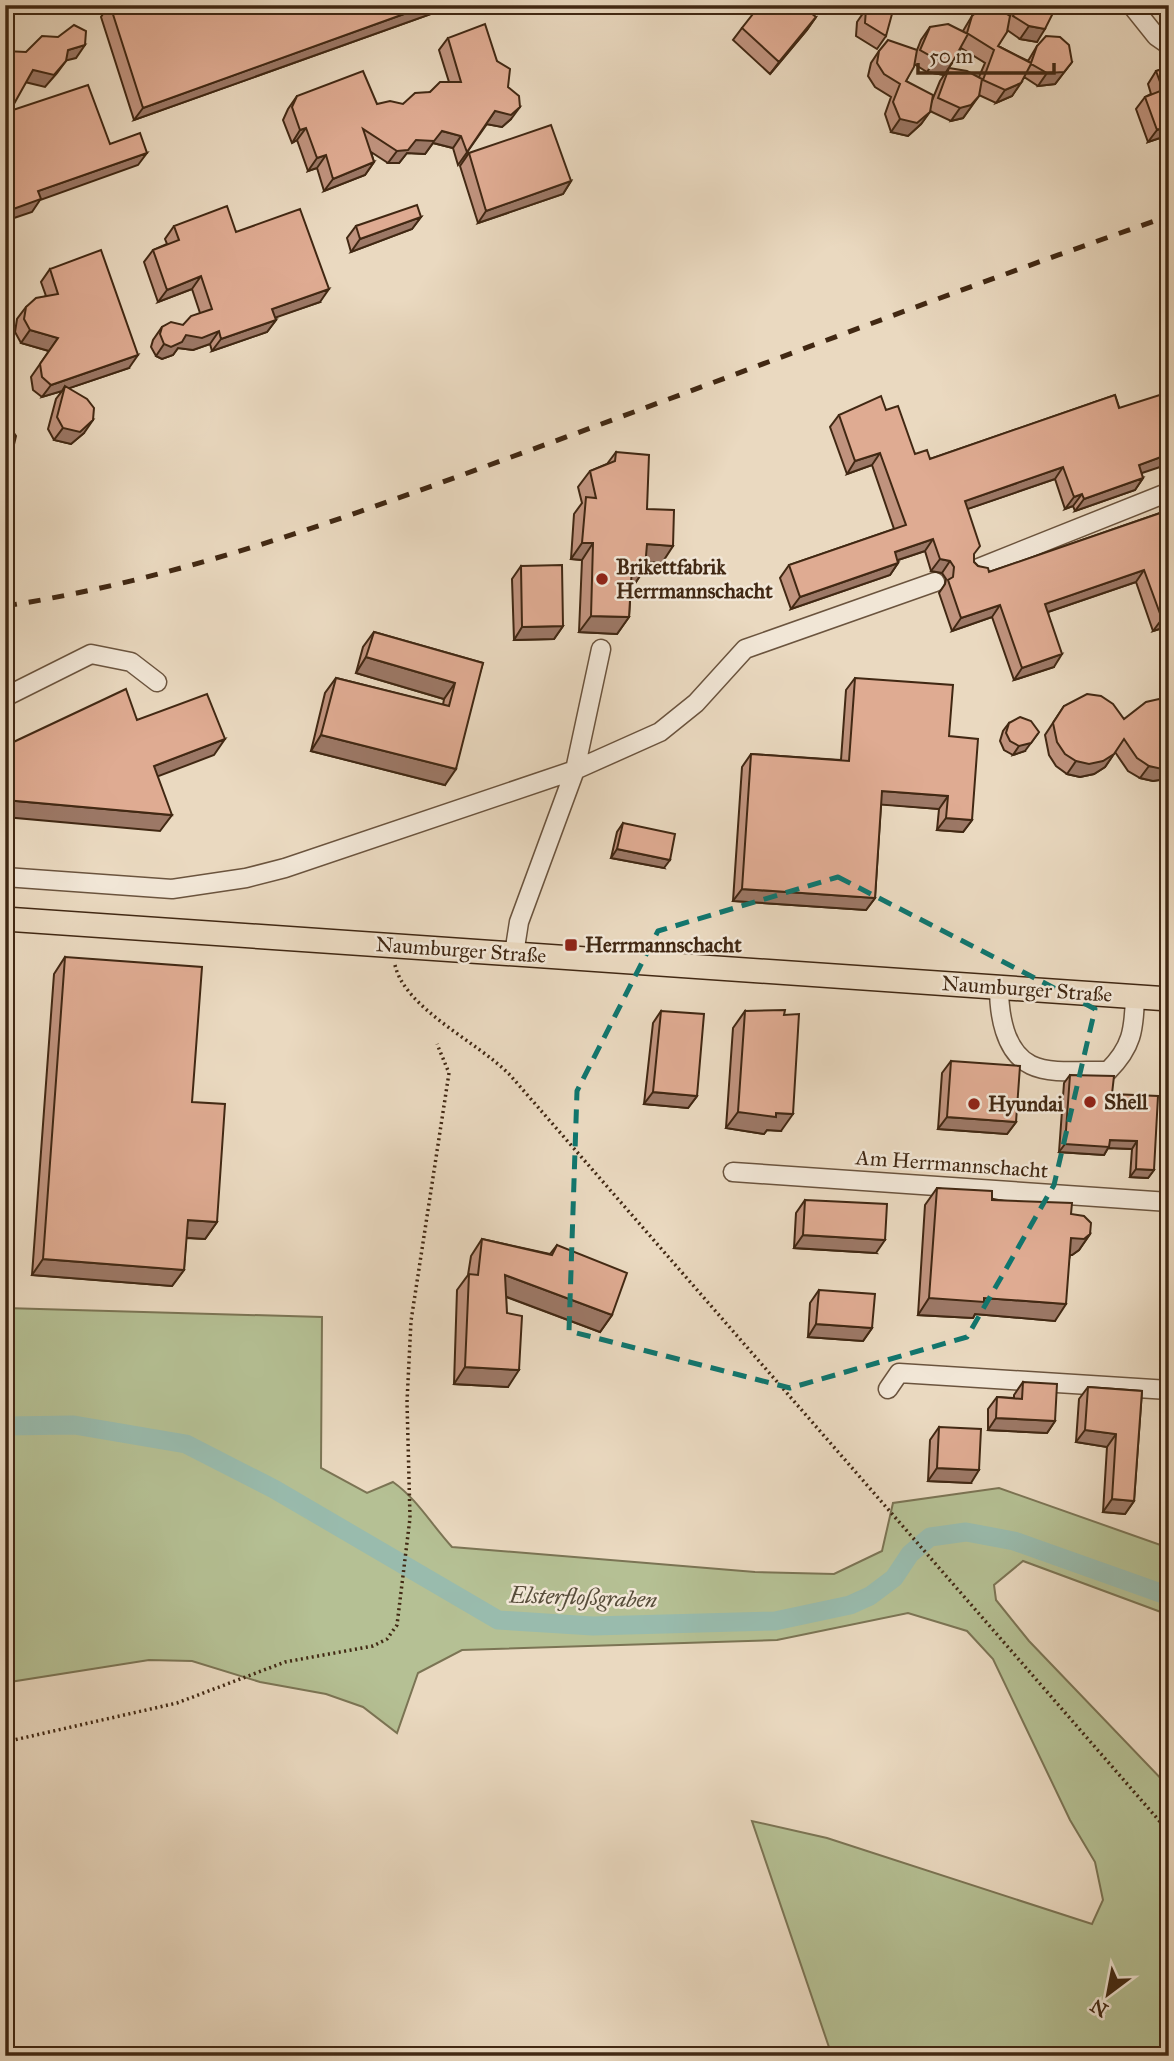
<svg xmlns="http://www.w3.org/2000/svg" width="1174" height="2061" font-family="'IM FELL Great Primer',serif">
	<style>
		.green { fill: #b5c094; stroke: #7b7454; stroke-width: 2 }
		.lines { fill: none; stroke-linecap: round; stroke-linejoin: round }
		.stream { stroke: #76806f; stroke-width: 5 }
		.canal { stroke: #99bbad; stroke-width: 19 }
		.minor-casing { stroke: #6b543e; stroke-width: 21 }
		.major-casing { stroke: #412813; stroke-width: 26 }
		.path { stroke: #412813; stroke-width: 3.5; stroke-dasharray: 2 3.5; stroke-linecap: butt }
		.minor { stroke: #f1e6d6; stroke-width: 18 }
		.major { stroke: #ead9c0; stroke-width: 23 }
		.rail { stroke: #412813; stroke-width: 5; stroke-dasharray: 12 12; stroke-linecap: butt }
		.wall { fill: #c0937e; stroke: #412813; stroke-width: 2; fill-rule: evenodd }
		.shaded-wall { fill: #9c7866; stroke: #412813; stroke-width: 2 }
		.building { fill: #dfab92; stroke: #412813; stroke-width: 2 }
		.marked { fill: none; stroke: #0f766e; stroke-width: 5; stroke-dasharray: 14 9; stroke-linejoin: round }
		.poi-dot { fill: #8f2418; stroke: #f1e6d6; stroke-width: 2.5 }
		.labels { text-anchor: middle; dominant-baseline: central; stroke-width: 5; stroke-linejoin: round; paint-order: stroke }
		.poi-label { font-size: 21px; font-weight: bold; fill: #412813; stroke: #f1e6d6; text-anchor: start }
		.street-label { font-size: 21px; fill: #412813; stroke: #f1e6d6 }
		.water-label { font-size: 23px; font-style: italic; fill: #574d3a; stroke: #f1e6d6 }
	</style>
	<rect width="100%" height="100%" fill="#ead9c0"/>
	<filter id="stains"><feTurbulence type="fractalNoise" baseFrequency=".00286" numOctaves="4"/><feColorMatrix values="0 0 0 0 .2 0 0 0 0 .09 0 0 0 0 .02 0 0 0 .5 -.17"/></filter>
	<radialGradient id="worn" r=".72"><stop offset=".6" stop-color="#630" stop-opacity="0"/><stop offset="1" stop-color="#630" stop-opacity=".3"/></radialGradient>
	<path class="green" d="M5,1308L322,1317L321,1468L367,1493L393,1482C417,1499 431,1524 452,1547L755,1572L834,1574L882,1551L893,1503L999,1488L1169,1548V1615L1023,1561L994,1585L996,1600L1029,1641L1169,1787V2056H832L752,1821L827,1838L1092,1924L1103,1900L1095,1862L1070,1820L993,1659L967,1631L908,1613L777,1640L462,1650L418,1673L397,1733L363,1707L326,1694L260,1682L192,1661L149,1660L10,1682L5,1687Z"/>
	<g class="lines">
		<path class="stream" d="M1164,228L1169,242"/>
		<path class="canal" d="M5,1426L74,1425L186,1444L274,1489L498,1620L593,1626L775,1621L850,1605L870,1596L894,1578L910,1554L930,1537L966,1532L1014,1541L1169,1596"/>
		<defs>
			<path id="minor" d="M1132,6L1156,36L1169,45
				M976,569L1169,492
				M5,697L91,654L131,662L157,682
				M5,877L172,889L246,878L285,868L575,770L660,732L696,703L745,649L935,582
				M514,954L519,922L575,770L601,649
				M999,987C999,1013 1004,1052 1031,1065C1051,1075 1085,1070 1108,1071C1132,1047 1134,1030 1135,997
				M733,1172L1169,1202
				M888,1389L899,1373L1169,1390"/>
			<path id="major" d="M5,919L1169,999"/>
		</defs>
		<use href="#minor" class="minor-casing"/>
		<use href="#major" class="major-casing"/>
		<path class="path" d="M395,965C405,1009 478,1042 510,1075L1169,1832
			M5,1742L177,1703L285,1662L373,1646L387,1639L397,1625L410,1518L407,1402L411,1321L449,1073L437,1044"/>
		<use href="#minor" class="minor"/>
		<use href="#major" class="major"/>
		<path class="rail" d="M5,606C182,579 347,517 514,456C732,377 949,292 1169,216"/>
	</g>
	<path class="wall" d="M109,5H448L445,9L134,120L101,17Z
		M1016,5H1053L1037,42L1020,39L1007,30L998,46L1028,61L1037,46L1072,62L1055,84L1038,86L1024,77L1012,96L996,103L979,95L963,118L951,121L930,111L921,124L908,136L891,132L885,114L891,97L875,87L868,76L871,63L879,51L917,50L921,40L930,27L963,31L972,16H1010ZM961,48L985,63L979,77L949,68L940,81L931,103L906,81L914,64L927,72L944,75L952,63Z
		M866,9L886,36L877,49L856,36L857,22Z
		M816,17L807,30L770,74L733,40L742,28Z
		M448,38L497,61L508,87L511,119L502,127L487,124L458,165L453,148L433,143L425,154L407,153L399,163H388L371,152L374,162L365,175L324,191L317,168L308,171L297,140L292,143L283,120L288,109L297,96L377,104H403L430,92L449,82L439,50Z
		M1169,67V135L1148,142L1136,109L1145,97L1151,94L1148,84L1156,71Z
		M469,153L571,181L563,194L478,223L460,166Z
		M421,217L412,229L351,252L347,238L356,226Z
		M174,226L236,232L320,302L275,317L276,320L267,332L212,351L210,344L193,350L178,348L173,355L162,359L156,356L151,347L153,340L162,327L183,325L200,313L192,289L158,302L144,262L153,250L167,244L165,239Z
		M50,269L129,368L69,388L84,433L71,444L54,440L48,429L56,399L62,391L42,397L33,390L31,377L49,351L21,343L15,332L17,319L26,307L46,296L41,282Z
		M1115,395L1143,478L1135,490L1075,511L1073,506L1065,509L1055,479L967,509L974,562L978,566L989,572L1169,510V626L1153,631L1136,582L1048,612L1054,667L1014,680L992,617L952,631L939,593L945,584L946,579L942,573L931,571L925,551L898,560V563L890,575L791,609L780,578L789,565L894,529L872,465L847,474L830,427L839,415L886,410L915,454L930,459Z
		M616,452L647,509L662,563L646,562L645,568L634,585H631L629,617L617,634L579,632L582,560L571,559L574,514L582,503L578,487L590,471L607,464Z
		M521,566L563,626L554,639L514,640L512,579Z
		M374,632L483,663L445,785L311,751L325,693L336,678L443,705L444,699L356,673L363,647Z
		M855,678L949,736L972,820L963,832L937,830L939,809L881,804L875,898L866,910L733,901L742,767L751,754L841,760L846,690Z
		M1064,706L1124,719L1166,779L1153,781L1140,778L1128,771L1115,752L1105,767L1094,774L1080,777L1067,774L1056,766L1049,755L1045,735Z
		M1009,723L1025,751L1013,755L1004,750L1000,741L1003,731Z
		M623,823L664,868L611,858L617,832Z
		M65,957L192,1102L217,1222L205,1239L186,1238L184,1270L172,1286L32,1275L54,974Z
		M661,1011L697,1096L688,1108L644,1104L653,1023Z
		M745,1011L781,1131L767,1130L764,1134L726,1128L733,1028Z
		M951,1061L1016,1122L1007,1134L938,1129L942,1073Z
		M1070,1075L1112,1094L1154,1170L1148,1178L1130,1177L1132,1149L1108,1148L1104,1155L1059,1152L1064,1083Z
		M937,1188L1071,1214L1090,1234L1079,1250L1072,1255H1070L1055,1321L975,1314L973,1318L918,1315L925,1205Z
		M805,1200L876,1253L794,1248L796,1213Z
		M482,1239L550,1254L557,1245L612,1315L600,1332L506,1297L508,1387L454,1384L457,1290L468,1275L471,1256Z
		M819,1290L872,1328L863,1341L808,1337L810,1303Z
		M1023,1382L1055,1421L1047,1433L988,1430V1409L997,1397L1014,1398V1395Z
		M1088,1387L1142,1391L1134,1501L1125,1514L1103,1512L1107,1447L1076,1442L1079,1399Z
		M939,1427L971,1483L928,1481L930,1440Z"/>
	<path class="shaded-wall" d="M429,5H448L445,9L134,120L143,108Z
		M816,17L807,30L770,74L779,62Z
		M1029,26L1045,29L1037,42L1020,39Z
		M85,45L76,58L60,62L68,50Z
		M936,59L952,63L944,75L927,72Z
		M66,61L57,73L45,87L25,82L33,70Z
		M1072,62L1055,84L1038,86L1047,73Z
		M1021,83L1012,96L996,103L1005,90Z
		M979,96L963,118L951,121L960,108Z
		M520,107L511,119L502,127L486,124L495,111Z
		M930,112L921,124L908,136L891,132L900,119Z
		M1169,125V135L1148,142L1157,130Z
		M306,128L297,140L292,143L300,130Z
		M442,131L461,136L453,148L433,143L425,154L407,153L399,163H388L397,151L416,140Z
		M147,153L138,165L40,200L32,212L5,221V212L38,191Z
		M326,155L317,168L308,171L317,158Z
		M374,162L365,175L324,191L333,179Z
		M571,181L563,194L478,223L486,211Z
		M421,217L412,229L351,252L360,239Z
		M201,276L192,289L158,302L167,290Z
		M329,289L320,302L263,322L272,309Z
		M276,320L267,332L212,351L221,339Z
		M30,330L58,338L49,351L21,343Z
		M219,331L210,344L193,350L178,348L173,355L162,359L156,356L164,344L186,335Z
		M138,355L129,368L64,390L65,386L62,391L42,397L51,385Z
		M93,420L84,433L71,444L54,440L63,428Z
		M12,453L5,463V456Z
		M880,453L872,465L847,474L855,461Z
		M1169,454V464L1130,477L1139,465Z
		M1063,467L1055,479L956,513L965,501Z
		M1143,478L1135,490L1075,511L1084,499Z
		M1082,494L1073,506L1065,509L1074,497Z
		M933,539L925,551L886,564L895,552Z
		M582,543H593L582,560L571,559Z
		M647,544L673,546L662,563L635,561Z
		M940,559L950,561L942,573L931,571Z
		M898,563L890,575L791,609L800,597Z
		M632,567L645,568L634,585L620,584Z
		M1144,570L1136,582L1036,616L1045,604Z
		M1000,605L992,617L952,631L961,618Z
		M591,616L629,617L617,634L579,632Z
		M1169,616V626L1153,631L1162,619Z
		M563,626L554,639L514,640L522,627Z
		M1062,654L1054,667L1014,680L1022,668Z
		M366,657L455,683L444,699L356,673Z
		M1039,732L1025,751L1013,755L1019,746Z
		M321,735L456,769L445,785L311,751Z
		M225,739L214,755L143,782L154,766Z
		M1114,754L1105,767L1094,774L1080,777L1067,774L1076,761Z
		M1149,766L1169,767V777L1166,779L1153,781L1140,778Z
		M882,791L948,796L939,809L873,804Z
		M5,800L172,815L160,831L5,817Z
		M946,818L972,820L963,832L937,830Z
		M617,849L670,860L664,868L611,858Z
		M742,889L875,898L866,910L733,901Z
		M653,1092L697,1096L688,1108L644,1104Z
		M738,1112L776,1113L793,1114L781,1131L767,1130L764,1134L726,1128Z
		M947,1117L1016,1122L1007,1134L938,1129Z
		M1110,1140L1137,1141L1132,1149L1108,1148L1104,1155L1059,1152L1065,1144Z
		M1136,1169L1154,1170L1148,1178L1130,1177Z
		M188,1220L217,1222L205,1239L176,1237Z
		M1090,1234L1079,1250L1072,1255H1059L1071,1238Z
		M803,1235L885,1240L876,1253L794,1248Z
		M43,1259L184,1270L172,1286L32,1275Z
		M505,1275L612,1315L600,1332L494,1292Z
		M929,1298H984L1066,1304L1055,1321L975,1314L973,1318L918,1315Z
		M816,1324L872,1328L863,1341L808,1337Z
		M465,1367L519,1370L508,1387L454,1384Z
		M996,1418L1055,1421L1047,1433L988,1430Z
		M1085,1430L1116,1434L1107,1447L1076,1442Z
		M937,1468L979,1470L971,1483L928,1481Z
		M1112,1499L1134,1501L1125,1514L1103,1512Z"/>
	<path class="building" d="M110,5H429L143,108Z
		M760,5H801L816,17L779,62L742,28Z
		M871,5L887,6L892,14L886,36L865,23L866,9Z
		M1018,5H1053L1055,9L1045,29L1029,26L1013,16Z
		M982,7H995L1010,16L1007,32L998,46L1031,63L1037,46L1046,36L1060,37L1069,45L1072,62L1064,72L1047,73L1031,64L1021,83L1005,90L983,80L994,50L967,33L972,16Z
		M485,24L497,61L510,69L508,87L519,96L520,107L511,115L495,111L467,152L461,136L442,131L434,141L416,140L408,150L397,151L363,129L374,162L333,179L326,155L317,158L306,128L300,130L292,107L297,96L363,71L377,104L390,101L403,104L415,93L430,92L440,82H461L448,38Z
		M948,24L968,34L952,63L936,59L920,50L930,27Z
		M74,25L86,31L85,45L68,50L66,61L54,75L33,70L10,111L88,85L110,144L140,133L147,153L38,191L41,199L5,212V51L26,52L42,36L58,37Z
		M888,40L917,50L914,67L906,81L933,95L930,112L917,123L900,119L893,102L900,84L884,74L877,63L879,51Z
		M1169,67V125L1157,130L1145,97L1163,90L1156,71Z
		M949,68L967,71L982,79L979,96L971,105L960,108L938,98Z
		M551,125L571,181L486,211L469,153Z
		M417,205L421,217L360,239L356,226Z
		M227,206L236,232L300,209L329,289L272,309L276,320L221,339L219,331L202,338L186,335L182,342L171,347L164,344L160,334L162,327L171,322L183,325L191,316L212,309L201,276L167,290L153,250L179,240L174,226Z
		M101,250L138,355L51,385L42,377L40,364L58,338L30,330L24,319L26,307L36,298L58,294L50,269Z
		M65,386L87,399L94,408L93,420L80,432L63,428L57,417Z
		M1166,393L1169,402V454L1139,465L1143,478L1084,499L1082,494L1074,497L1063,467L965,501L980,546L974,554V562L978,566L988,568L989,572L1169,510V616L1162,619L1144,570L1045,604L1062,654L1022,668L1000,605L961,618L948,580L953,577L954,567L950,561L940,559L933,539L895,552L898,563L800,597L789,565L906,525L880,453L855,461L839,415L881,396L886,410L898,406L915,454L927,450L930,459L1115,395L1119,408Z
		M5,424L9,426L16,436L12,453L5,456Z
		M616,452L649,455L647,509L674,510L673,546L647,544L645,568L632,567L629,617L591,616L593,543H582L586,497L596,498L590,471L615,461Z
		M562,565L563,626L522,627L521,566Z
		M374,632L483,663L456,769L321,735L336,678L449,706L455,683L366,657Z
		M855,678L953,685L949,736L978,739L972,820L946,818L948,796L882,791L875,898L742,889L751,754L849,761Z
		M126,689L137,720L207,694L225,739L154,766L172,815L5,800V746Z
		M1087,694L1101,696L1113,704L1124,719L1146,702L1159,699L1169,700V767L1162,769L1149,766L1137,758L1124,739L1114,754L1103,761L1089,764L1076,761L1065,754L1057,742L1053,723L1064,706Z
		M1020,717L1031,721L1039,732L1031,743L1019,746L1010,741L1006,733L1009,723Z
		M623,823L675,834L670,860L617,849Z
		M65,957L202,967L192,1102L225,1104L217,1222L188,1220L184,1270L43,1259Z
		M785,1010L784,1015L799,1014L793,1114L776,1113V1117L738,1112L745,1011Z
		M661,1011L704,1014L697,1096L653,1092Z
		M951,1061L1020,1066L1016,1122L947,1117Z
		M1070,1075L1114,1076L1112,1094L1158,1096L1154,1170L1136,1169L1137,1141L1110,1140L1109,1147L1065,1144Z
		M937,1188L992,1191V1200L1072,1203L1071,1214L1084,1216L1091,1223L1090,1234L1084,1239L1071,1238L1066,1304L984,1298V1302L929,1298Z
		M805,1200L887,1204L885,1240L803,1235Z
		M482,1239L552,1255L557,1245L627,1273L612,1315L505,1275L507,1313L522,1316L519,1370L465,1367L469,1274L478,1275Z
		M819,1290L875,1294L872,1328L816,1324Z
		M1023,1382L1057,1384L1055,1421L996,1418L997,1397L1022,1399Z
		M1088,1387L1142,1391L1134,1501L1112,1499L1116,1434L1085,1430Z
		M939,1427L981,1429L979,1470L937,1468Z"/>
	<path class="marked" d="M838,877L1095,1009L1054,1185L967,1337L790,1388L569,1331L577,1091L658,931Z"/>
	<g class="poi-dot">
		<circle cx="602" cy="579" r="7"/>
		<rect x="564" y="938" width="14" height="14" rx="3.5"/>
		<circle cx="1090" cy="1102" r="7"/>
		<circle cx="974" cy="1104" r="7"/>
	</g>
	<g class="labels">
		<g class="poi-label">
			<text x="616" y="567">Brikettfabrik<tspan x="616" dy="24">Herrmannschacht</tspan></text>
			<text x="585" y="945">Herrmannschacht</text>
			<text x="1104" y="1102">Shell</text>
			<text x="988" y="1104">Hyundai</text>
		</g>
		<g class="street-label">
			<text transform="translate(461 950) rotate(4)">Naumburger Straße</text>
			<text transform="translate(1027 989) rotate(4)">Naumburger Straße</text>
			<text transform="translate(952 1164) rotate(4)">Am Herrmannschacht</text>
		</g>
		<g class="water-label">
			<text transform="translate(583 1597) rotate(2)">Elsterfloßgraben</text>
		</g>
	</g>
	<rect width="1174" height="2061" fill="none" stroke="#ead9c0" stroke-width="28"/>
	<rect x="7" y="7" width="1160" height="2047" fill="none" stroke="#412813" stroke-width="3.5"/>
	<rect x="14" y="14" width="1146" height="2033" fill="none" stroke="#412813" stroke-width="2"/>
	<g transform="translate(1108 1994) rotate(212)" stroke="#f1e6d6" stroke-width="5" paint-order="stroke">
	<path d="M0-5L12 26L0 18L-12 26Z" fill="#412813"/>
	<text y="-10" font-size="19" font-weight="bold" text-anchor="middle" fill="#412813">N</text>
	</g>
	<path d="M918 63v10h136v-10" fill="none" stroke="#412813" stroke-width="3.5"/>
	<text x="929" y="63" font-size="21" fill="#412813" stroke="#f1e6d6" stroke-width="5" paint-order="stroke">50 m</text>
	<rect width="100%" height="100%" filter="url(#stains)"/>
	<rect width="100%" height="100%" fill="url(#worn)"/>
</svg>
